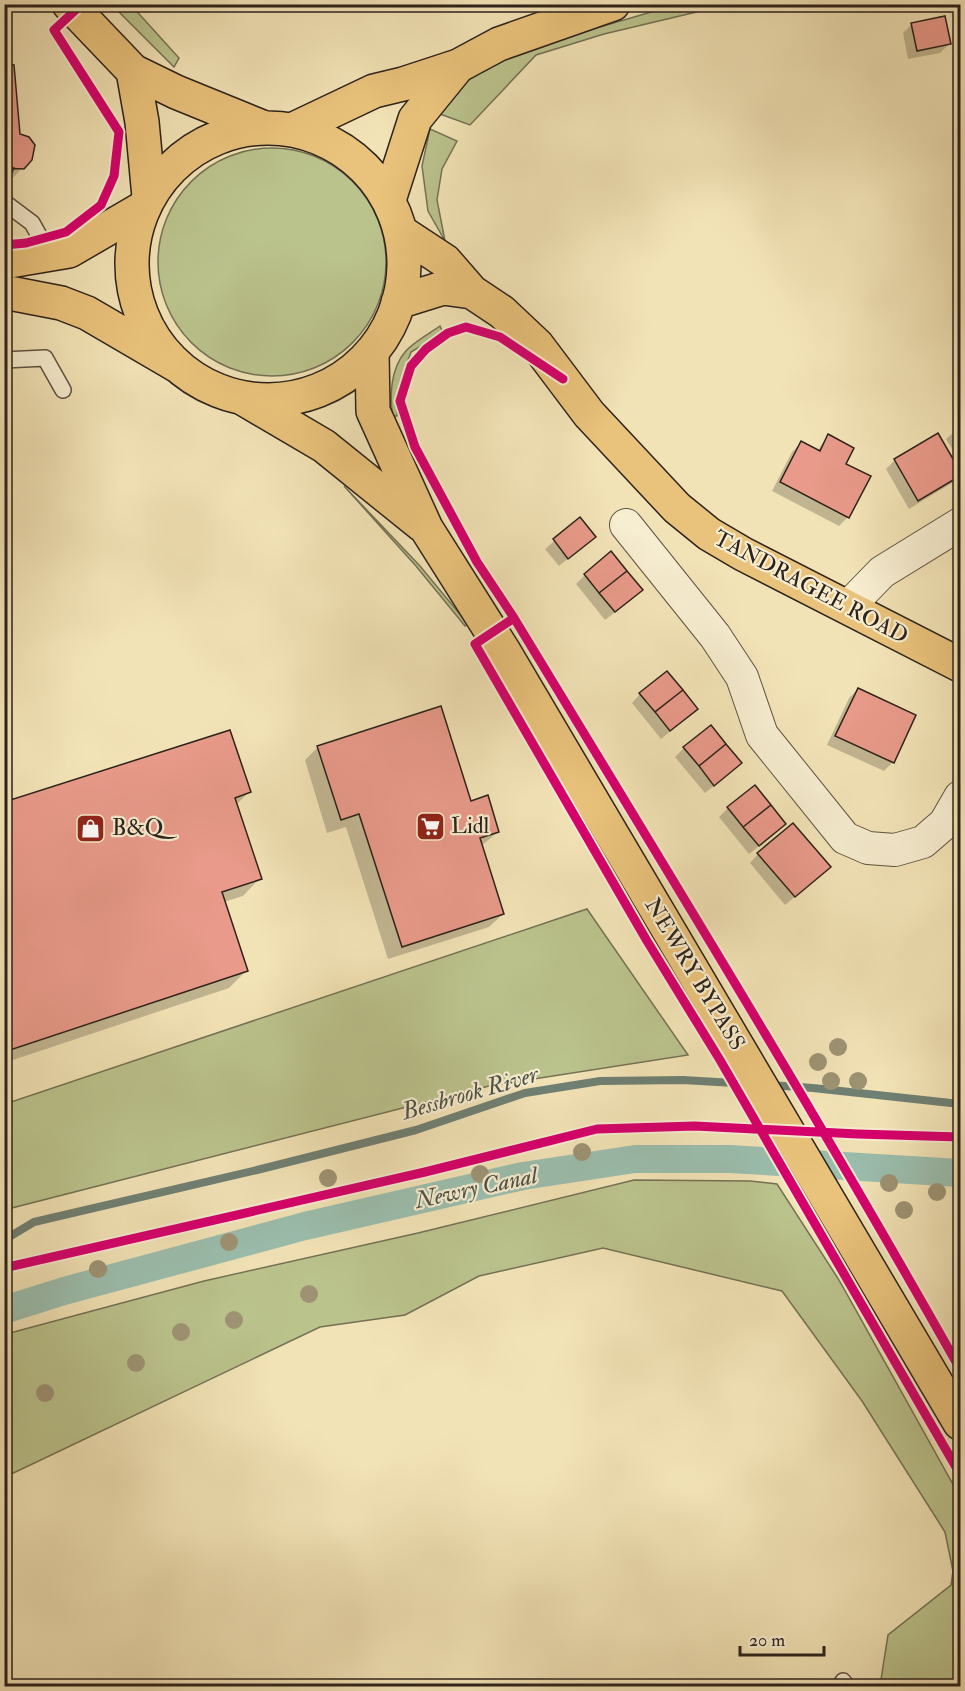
<svg xmlns="http://www.w3.org/2000/svg" width="965" height="1691" font-family="'IM FELL Double Pica',serif">
	<style>
		.green { fill: #bbc38d; stroke: #747254; stroke-width: 1.5 }
		.shadow { fill: #0003 }
		.lines { fill: none; stroke-linecap: round; stroke-linejoin: round }
		.stream { stroke: #6f8073; stroke-width: 8 }
		.canal { stroke: #9bbeae; stroke-width: 28 }
		.building { fill: #e99a8a; stroke: #2c221b; stroke-width: 1.5 }
		.lane-casing { stroke: #5e5242; stroke-width: 18 }
		.street-casing { stroke: #5e5242; stroke-width: 34 }
		.primary-casing { stroke: #2c221b; stroke-width: 36 }
		.highway-casing { stroke: #2c221b; stroke-width: 36 }
		.lane { stroke: #f7edd0; stroke-width: 15 }
		.street { stroke: #f7edd0; stroke-width: 32 }
		.primary { stroke: #e9c27b; stroke-width: 33 }
		.highway { stroke: #e9c27b; stroke-width: 33 }
		.cycleway-casing { stroke: #f7edd0; stroke-width: 13 }
		.cycleway { stroke: #d6006c; stroke-width: 9 }
		.tree { fill: #9d9373 }
		.labels { text-anchor: middle; dominant-baseline: central; stroke-width: 4.5; stroke-linejoin: round; paint-order: stroke }
		.street-label { font-size: 22px; fill: #2c221b; stroke: #f7edd0 }
		.poi-label { font-size: 22px; fill: #2c221b; stroke: #f7edd0; text-anchor: start }
		.water-label { font-size: 24px; font-style: italic; fill: #4d5147; stroke: #f7edd0 }
	</style>
	<rect width="100%" height="100%" fill="#f2e3b6"/>
	<filter id="stains"><feTurbulence type="fractalNoise" baseFrequency=".00333" numOctaves="4"/><feColorMatrix values="0 0 0 0 .2 0 0 0 0 .09 0 0 0 0 .02 0 0 0 .5 -.17"/></filter>
	<radialGradient id="worn" r=".72"><stop offset=".6" stop-color="#630" stop-opacity="0"/><stop offset="1" stop-color="#630" stop-opacity=".3"/></radialGradient>
	<path class="green" d="M112,5H131L179,58L174,67Z
		M675,5H726L604,34L536,55L470,125L440,114L453,91L492,64L542,44Z
		M430,129L457,141L442,169L437,200L445,241L428,211L422,166Z
		M158 262a114 114 0 1 1 228 0a114 114 0 1 1-228 0Z
		M440,326L443,333L411,352L399,386L397,416H393C389,396 391,369 405,352C412,343 430,333 440,326Z
		M344,486L420,566L468,624L465,626L416,566Z
		M587,909L688,1055L489,1086L8,1209L5,1212V1104Z
		M634,1180L750,1181L777,1184L839,1280L960,1497V1686H880L888,1635L951,1585L953,1571L945,1532L862,1401L782,1291L603,1248L479,1276L405,1315L320,1327L5,1477L4,1337L10,1333L204,1281L418,1233Z"/>
	<path class="shadow" d="M912,24L949,44L940,53L908,59L903,33Z
		M19,135L31,159L9,182H6Z
		M960,427V462L946,439Z
		M938,435L960,475L952,483L909,509L886,469L895,460Z
		M828,436L844,464L848,517L839,526L772,491L792,452L801,443L817,451Z
		M580,519L594,537L559,566L545,549Z
		M585,575L632,599L605,620L576,584Z
		M858,689L914,715L893,762L884,771L827,745L849,698Z
		M640,694L696,709L661,739L632,703Z
		M318,747L470,802L498,832L481,846L503,914L489,927L388,959L346,827L327,833L305,760Z
		M684,748L731,772L705,793L675,757Z
		M249,792L236,805L260,878L243,896L224,902L247,970L229,988L4,1063V804Z
		M728,808L775,833L749,854L719,817Z
		M758,854L820,876L785,905L750,863Z"/>
	<g class="lines">
		<path class="stream" d="M770,1085L813,1088L960,1104
			M4,1240L34,1222L257,1170L416,1130L525,1093L600,1081L683,1080L751,1084"/>
		<path class="canal" d="M4,1310L64,1291L305,1226L523,1176L635,1159H730L960,1173"/>
	</g>
	<path class="building" d="M945,16L951,44L917,51L911,23Z
		M4,54L8,64L14,65L20,134L29,137L35,145L32,160L24,169L4,168Z
		M4,168H14L4,190Z
		M960,425V440L954,429Z
		M938,433L960,471V476L918,501L894,459Z
		M828,434L854,448L846,464L871,476L849,518L780,482L801,441L820,451Z
		M580,517L596,537L568,559L553,539Z
		M611,551L627,571L599,593L584,574Z
		M627,571L643,590L615,612L599,593Z
		M667,671L683,690L655,712L639,693Z
		M858,688L916,715L894,763L835,736Z
		M683,690L698,709L670,731L655,712Z
		M441,706L471,801L488,795L499,832L480,838L504,914L402,947L359,814L341,820L317,746Z
		M711,725L726,744L699,766L683,747Z
		M230,730L251,792L235,798L262,879L222,892L248,971L4,1052V802Z
		M726,744L742,763L714,786L699,766Z
		M755,785L771,805L743,827L727,807Z
		M771,805L786,824L759,846L743,827Z
		M793,823L831,867L795,897L757,853Z"/>
	<g class="lines">
		<defs>
			<path id="lane" d="M4,202L32,223L50,255
				M4,360L45,358L63,390
				M843,1681L847,1686"/>
			<path id="street" d="M626,525L715,636L742,677L762,735L845,838L868,848L895,850L923,842L945,823L960,797
				M848,607L882,572L960,524"/>
			<path id="primary" d="M4,262L69,251L143,208
				M4,292L61,303L87,313L176,365"/>
			<path id="highway" d="M69,4L133,71L176,92L262,127
				M133,71L142,122L149,197
				M132 264a136 136 0 1 1 272 0a136 136 0 1 1-272 0Z
				M294,129L374,91L403,84L458,66L499,44L613,4
				M389,200L415,119L458,66
				M401,232L445,261L472,292L502,312L537,345L589,414L677,508L709,534L743,554L960,665
				M398,302L443,288L472,292
				M372,352L373,411L426,528L503,650L960,1423
				M244,399L324,446L422,525"/>
		</defs>
		<use href="#lane" class="lane-casing"/>
		<use href="#street" class="street-casing"/>
		<use href="#primary" class="primary-casing"/>
		<use href="#highway" class="highway-casing"/>
		<use href="#lane" class="lane"/>
		<use href="#street" class="street"/>
		<use href="#primary" class="primary"/>
		<use href="#highway" class="highway"/>
		<defs>
			<path id="cycleway" d="M4,245L26,243L66,232L101,205L114,176L119,132L54,30L82,4
				M563,379L500,337L466,327L448,333L426,349L411,366L400,401L415,447L477,562L514,618C665,867 817,1115 960,1369
				M514,618L475,644L647,941L720,1060L960,1474
				M4,1268L425,1172L597,1129L695,1126L858,1134L960,1137"/>
		</defs>
		<use href="#cycleway" class="cycleway-casing"/>
		<use href="#cycleway" class="cycleway"/>
	</g>
	<g class="tree">
		<circle cx="838" cy="1047" r="9"/>
		<circle cx="818" cy="1062" r="9"/>
		<circle cx="831" cy="1081" r="9"/>
		<circle cx="858" cy="1081" r="9"/>
		<circle cx="582" cy="1152" r="9"/>
		<circle cx="480" cy="1174" r="9"/>
		<circle cx="328" cy="1178" r="9"/>
		<circle cx="889" cy="1183" r="9"/>
		<circle cx="937" cy="1192" r="9"/>
		<circle cx="904" cy="1210" r="9"/>
		<circle cx="229" cy="1242" r="9"/>
		<circle cx="98" cy="1269" r="9"/>
		<circle cx="309" cy="1294" r="9"/>
		<circle cx="234" cy="1320" r="9"/>
		<circle cx="181" cy="1332" r="9"/>
		<circle cx="136" cy="1363" r="9"/>
		<circle cx="45" cy="1393" r="9"/>
	</g>
	<defs>
		<symbol id="supermarket-square" viewBox="-11 -11 22 22"><rect x="-9" y="-9" width="18" height="18" rx="4" fill="#8f2418" stroke="#f7edd0"/><path d="M-6-5.5h2.5l.6 2H6L4.5 2H-2.5L-4.4-4H-6ZM-1.5 3.2a1.3 1.3 0 1 0 .1 0ZM3 3.2a1.3 1.3 0 1 0 .1 0Z" fill="#fff"/></symbol>
		<symbol id="shop-square" viewBox="-11 -11 22 22"><rect x="-9" y="-9" width="18" height="18" rx="4" fill="#8f2418" stroke="#f7edd0"/><path d="M-5-2.5h2.3a2.7 3.5 0 0 1 5.4 0H5L5.5 6h-11ZM-1.5-2.5h3a1.5 2.3 0 0 0-3 0Z" fill="#fff"/></symbol>
	</defs>
	<g fill-rule="evenodd">
		<use href="#supermarket-square" x="414" y="810" width="33" height="33"/>
		<use href="#shop-square" x="74" y="812" width="33" height="33"/>
	</g>
	<g class="labels">
		<g class="street-label">
			<text transform="translate(811 587) rotate(28)">TANDRAGEE ROAD</text>
			<text transform="translate(695 974) rotate(59)">NEWRY BYPASS</text>
		</g>
		<g class="poi-label">
			<text x="451" y="826">Lidl</text>
			<text x="112" y="828">B&amp;Q</text>
		</g>
		<g class="water-label">
			<text transform="translate(470 1093) rotate(-16)">Bessbrook River</text>
			<text transform="translate(476 1188) rotate(-12)">Newry Canal</text>
		</g>
	</g>
	<rect width="965" height="1691" fill="none" stroke="#f2e3b6" stroke-width="24"/>
	<rect x="6" y="6" width="953" height="1679" fill="none" stroke="#2c221b" stroke-width="3"/>
	<rect x="12" y="12" width="941" height="1667" fill="none" stroke="#2c221b" stroke-width="1.5"/>
	<path d="M740 1646v9h84v-9" fill="none" stroke="#2c221b" stroke-width="3"/>
	<text x="749" y="1646" font-size="18" fill="#2c221b" stroke="#f7edd0" stroke-width="4.5" paint-order="stroke">20 m</text>
	<rect width="100%" height="100%" filter="url(#stains)"/>
	<rect width="100%" height="100%" fill="url(#worn)"/>
</svg>
